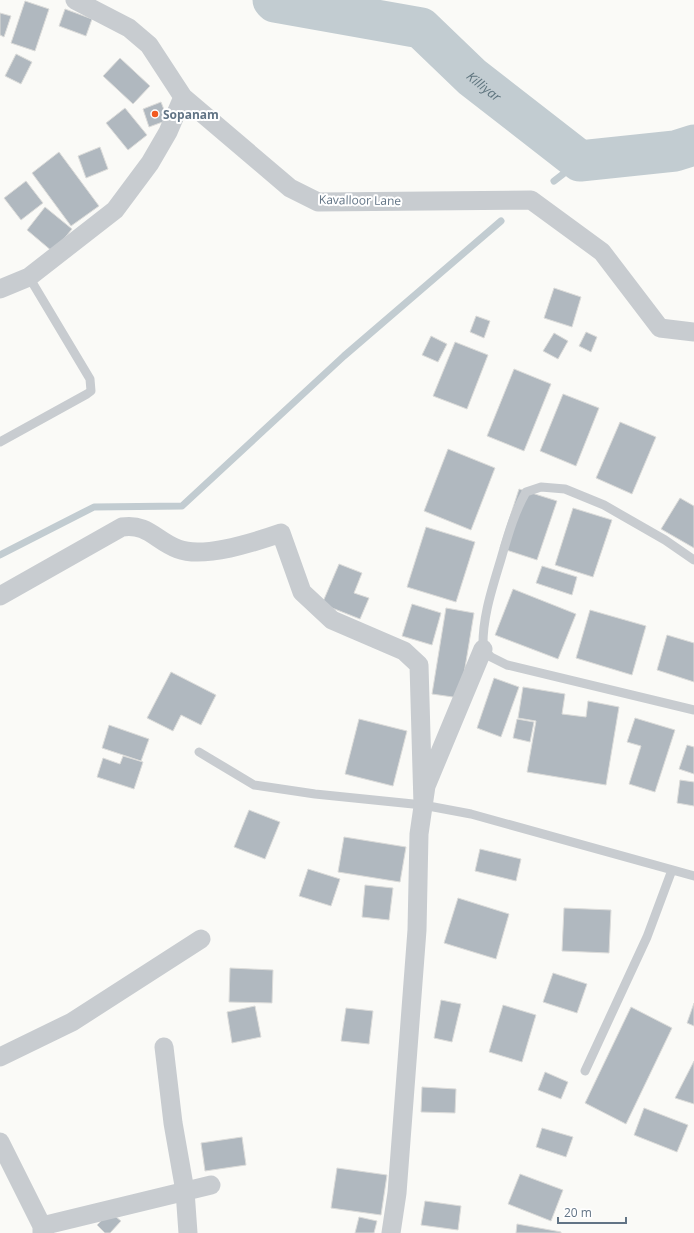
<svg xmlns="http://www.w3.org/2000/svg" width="694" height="1233" font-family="'Open Sans',sans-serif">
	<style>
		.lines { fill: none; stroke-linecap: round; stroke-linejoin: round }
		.stream { stroke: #c2ccd1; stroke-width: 7 }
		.river { stroke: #c2ccd1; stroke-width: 41 }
		.building { fill: #b0b8bf; stroke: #dcdcda }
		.lane { stroke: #c8ccd0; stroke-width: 9 }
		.street { stroke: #c8ccd0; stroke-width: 19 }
		.poi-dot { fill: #f2591f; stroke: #fff; stroke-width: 1.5 }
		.labels { text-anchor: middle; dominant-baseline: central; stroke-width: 4; stroke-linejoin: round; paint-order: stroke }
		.poi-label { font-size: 12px; font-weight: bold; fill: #627485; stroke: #fff; text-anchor: start }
		.street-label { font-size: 12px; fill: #627485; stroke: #fff }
		.water-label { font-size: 13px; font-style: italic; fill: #5e747e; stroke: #fff }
	</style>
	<rect width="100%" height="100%" fill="#fafaf7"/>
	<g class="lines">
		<path class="stream" d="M554,181L580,161
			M0,555L94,507L182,506L344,356L501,221"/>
		<path class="river" id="s1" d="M273,0L275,2L421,28L472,77L580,161L675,151L694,145"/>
	</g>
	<path class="building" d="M25,1L49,9L35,51L11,43Z
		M65,9L92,19L86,36L59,26Z
		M0,13L11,16L4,37L0,35Z
		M16,54L32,62L21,84L5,76Z
		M120,58L150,86L133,104L103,76Z
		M161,102L168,120L149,127L143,109Z
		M125,108L147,135L128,150L106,123Z
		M100,147L108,169L86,178L78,156Z
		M59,152L99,206L71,226L32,173Z
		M26,181L43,203L21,220L4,198Z
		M45,207L72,229L53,252L27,230Z
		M554,288L581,297L572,327L544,318Z
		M476,316L490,321L484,338L470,332Z
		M586,332L597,337L591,352L579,346Z
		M554,333L568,341L558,359L543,351Z
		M431,336L447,344L438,362L422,355Z
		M455,342L488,355L467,409L433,396Z
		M514,369L551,384L524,451L487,436Z
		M563,394L599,408L576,466L540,451Z
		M620,422L656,437L632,494L596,478Z
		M448,449L495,468L471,530L424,511Z
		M519,489L557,501L537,560L500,548Z
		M680,498L694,506V548L661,529Z
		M573,508L612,520L593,577L555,565Z
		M426,527L475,542L456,602L407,587Z
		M339,564L362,573L354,593L369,598L360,619L322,604Z
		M542,566L577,577L572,595L536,583Z
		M513,589L576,614L558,659L495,635Z
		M412,604L441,613L432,645L402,636Z
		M446,608L474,613L460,698L432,694Z
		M590,610L646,626L632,675L576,658Z
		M667,635L694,643V682L657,670Z
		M171,672L216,695L201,725L181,715L173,731L147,718Z
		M494,678L519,687L501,737L477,728Z
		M523,687L565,694L562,714L586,717L588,701L619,707L606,785L527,772L536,721L518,718Z
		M635,718L675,730L655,792L629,784L641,746L627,742Z
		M359,719L407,731L393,786L345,774Z
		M517,719L534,722L530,742L513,738Z
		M109,725L149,739L141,761L102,748Z
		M687,745L694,747V774L679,769Z
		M123,756L143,762L134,789L97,777L103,758L120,764Z
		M680,780L694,782V806L677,803Z
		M249,810L280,822L265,859L234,847Z
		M344,837L406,847L400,882L338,872Z
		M480,849L521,859L516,881L475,871Z
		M308,869L340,879L331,906L299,896Z
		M365,885L393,888L389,920L362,917Z
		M458,898L509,914L496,959L444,943Z
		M564,908L611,910L609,953L562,951Z
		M230,968L273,970L272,1003L229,1002Z
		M553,973L587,984L577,1013L543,1002Z
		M441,1000L461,1004L452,1042L434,1038Z
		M694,1003V1026L687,1023Z
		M503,1005L536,1015L522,1062L489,1052Z
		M255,1006L261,1037L232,1043L227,1012Z
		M631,1007L672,1028L626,1124L585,1103Z
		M346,1008L373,1011L369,1044L341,1041Z
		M694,1061V1104L675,1098Z
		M545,1072L568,1082L561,1099L538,1090Z
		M422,1087L456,1089L455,1113L421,1112Z
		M644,1108L688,1125L677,1152L634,1135Z
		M542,1128L573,1137L566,1157L536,1147Z
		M242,1137L246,1165L205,1171L201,1143Z
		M337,1168L387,1175L381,1215L331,1208Z
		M520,1174L563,1190L551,1221L508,1204Z
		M425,1201L461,1206L458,1230L421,1225Z
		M110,1212L121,1221L110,1233H105L97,1225Z
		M359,1217L377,1221L374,1233H355Z
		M517,1224L561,1232V1233H516Z"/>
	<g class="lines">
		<path class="lane" d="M0,442L87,394L91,391L90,379L29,277
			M694,560L665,540L604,505L565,489L541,487L526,492C514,513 508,535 501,559C492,589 482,618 483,649L491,657L507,665L694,710
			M199,752L254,785L315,794L423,805L471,814L694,876
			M585,1071L647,937L672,870"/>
		<path class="street" d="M75,0L129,28L149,45L183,97
			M0,289L29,277L115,210L150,163L168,132L183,97L290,188L318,202L531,200L602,252L660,328L694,332
			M0,596L122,527C148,523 156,541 178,549C204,559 255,542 281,533L302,592L332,620L404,651L419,665L423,805
			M164,1047L173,1123L185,1191L188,1233
			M0,1057L72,1022L201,939
			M0,1142L42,1226V1233
			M42,1226L211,1185
			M391,1233L397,1193L417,930L419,834L426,786L483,649"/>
	</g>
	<circle class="poi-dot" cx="155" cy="114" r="4"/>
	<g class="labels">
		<g class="poi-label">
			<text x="163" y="114">Sopanam</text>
		</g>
		<g class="street-label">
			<text transform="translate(360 200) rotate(1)">Kavalloor Lane</text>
		</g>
		<g class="water-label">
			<text stroke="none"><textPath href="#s1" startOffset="237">Killiyar</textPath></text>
		</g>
	</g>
	<path d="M558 1217v6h68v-6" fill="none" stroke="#627485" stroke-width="2"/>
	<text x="564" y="1217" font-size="12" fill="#627485" stroke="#ffffff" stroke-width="3" paint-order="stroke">20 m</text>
</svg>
